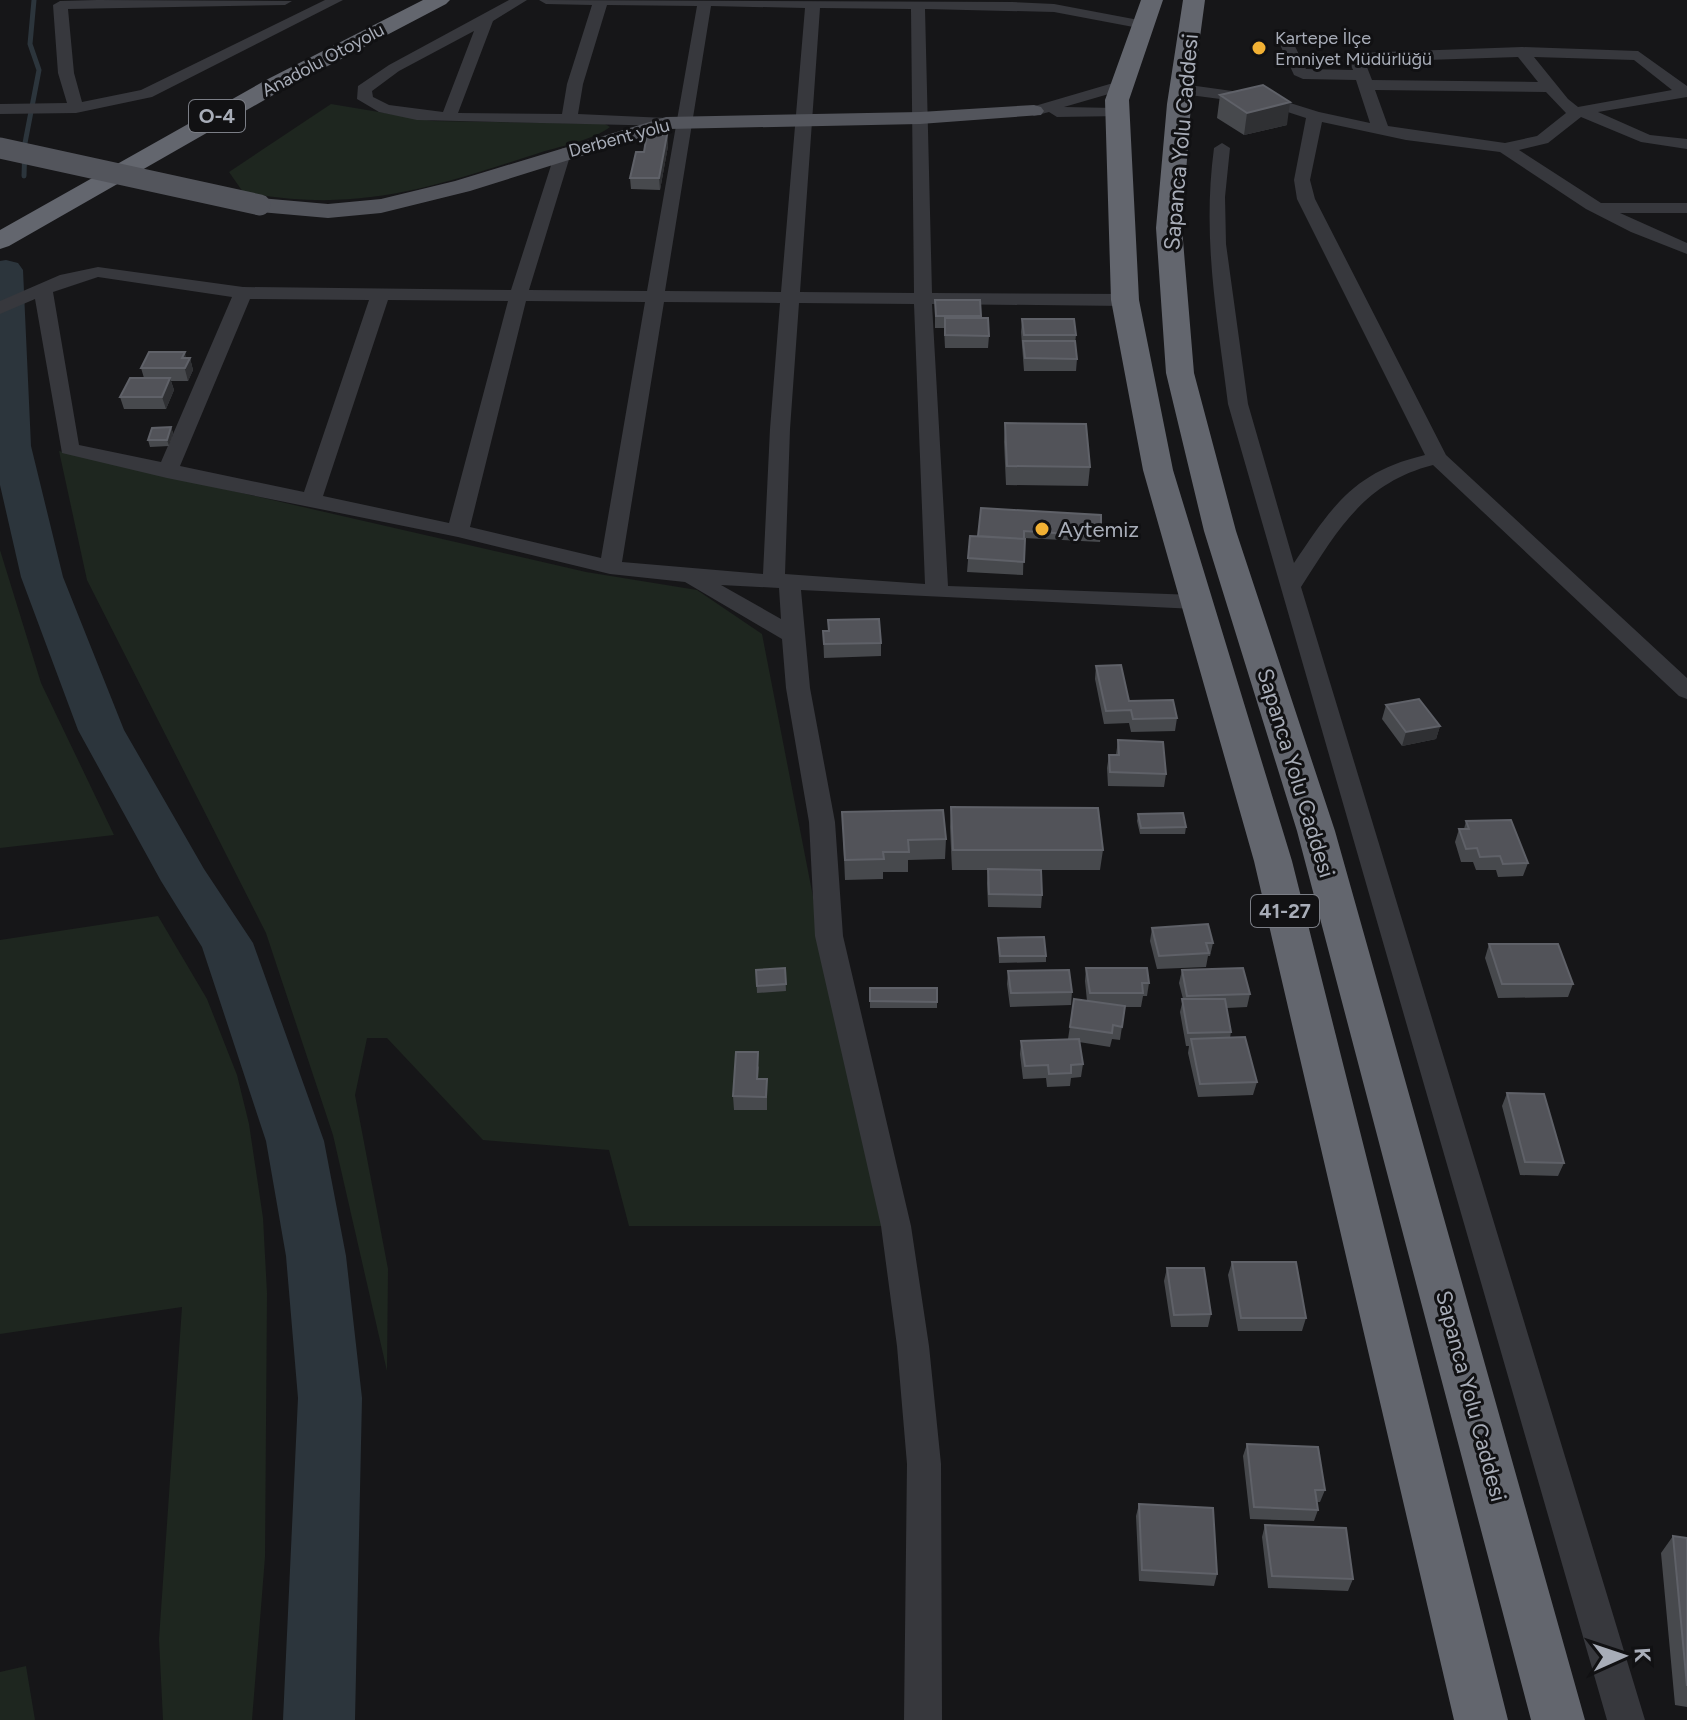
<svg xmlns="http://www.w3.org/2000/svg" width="1687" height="1720" font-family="Figtree,sans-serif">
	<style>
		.green { fill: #1e261f }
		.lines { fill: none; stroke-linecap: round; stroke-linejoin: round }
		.stream { stroke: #2c353c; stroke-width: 5 }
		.river { fill: #2c353c; fill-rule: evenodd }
		.minor { fill: #37383d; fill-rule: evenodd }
		.major { fill: #53555c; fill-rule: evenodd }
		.highway { fill: #63666e; fill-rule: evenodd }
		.major-bridge { stroke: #53555c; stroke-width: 21 }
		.wall { fill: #47494d }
		.shaded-wall { fill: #2f3033 }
		.building { fill: #525359; stroke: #5f6168; stroke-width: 2 }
		.poi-dot { fill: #f2b134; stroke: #111113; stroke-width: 3 }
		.labels { text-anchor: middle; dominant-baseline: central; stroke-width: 6; stroke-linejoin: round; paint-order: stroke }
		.far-poi-label { font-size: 18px; fill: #a8adb8; stroke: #111113; text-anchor: start }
		.far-street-label { font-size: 18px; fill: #a8adb8; stroke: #111113 }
		.shield { fill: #111113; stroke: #7b7e86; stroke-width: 2 }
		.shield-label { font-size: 20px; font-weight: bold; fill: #a8adb8 }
		.street-label { font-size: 22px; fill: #a8adb8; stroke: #111113 }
		.poi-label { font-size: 22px; fill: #a8adb8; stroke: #111113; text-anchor: start }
	</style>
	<rect width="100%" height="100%" fill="#161618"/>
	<path class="green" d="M331,104L433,121L605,124L610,127C592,141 559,146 536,154C430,188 357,214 243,192L229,172Z
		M59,451L586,572L697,590L762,634L816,912L896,1226H629L609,1150L483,1140L387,1038H367L355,1095L388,1269L387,1371L333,1135L266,933L87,580Z
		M0,550L41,683L114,835L0,848Z
		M158,916L207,999L237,1075L249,1124L263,1218L267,1293L265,1557L252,1720H163L159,1639L182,1307L0,1334V940Z
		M26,1666L35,1720H0V1672Z"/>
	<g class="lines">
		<path class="stream" d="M24,176L25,143L39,70L30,44L34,0"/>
		<path class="river" d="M6,260L18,263L23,270L31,446L63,577L124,730L204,869L253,943L324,1141L346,1256L362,1398L355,1720H283L298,1398L286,1256L266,1141L202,947L161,881L78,730L21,577L0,485V261Z"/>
		<path class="minor" d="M97,0L292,1L285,5L68,9L74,73L82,102L141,90L325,0H343L152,97L76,113L0,114V104L67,103L58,73L53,5L60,1Z
			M509,0H527L493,21L458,113L562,114L567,84L592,5L546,4L539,0L1012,2L1054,4L1144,21L1151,25L1144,29L1054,12L925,9L932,293L1125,294L1134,300L1125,306L932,304L948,586L1195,595L1203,597L1206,602L1203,607L1195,609L801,590L810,688L835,822L843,936L911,1226L929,1346L941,1464L942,1720H904L907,1464L897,1346L881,1226L815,936L809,822L786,688L782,639L685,582L610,574L458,537L167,478L62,453L35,299L0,314V301L60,275L98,267L243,287L511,290L555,153L563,148L571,153L529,290L647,291L697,6L607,5L583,84L578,114L666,118L672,120V126L417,120L379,112L357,99L358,86L389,65ZM711,6L805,8L781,292L665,291ZM820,8L911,9L914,293L800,292ZM474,31L443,112L389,105L373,97L372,91L399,71ZM98,277L232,297L161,462L79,445L53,292ZM250,299L369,300L304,492L180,466ZM388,300L508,301L449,523L323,496ZM526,301L645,302L601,558L470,527ZM664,302L780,303L770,429L763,574L622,562ZM799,303L914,304L925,584L785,574L790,429ZM721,585L779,588L781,619Z
			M1283,32L1290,36L1306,69L1353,70L1348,58L1356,53L1522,47L1638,51L1687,86V97L1598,112L1650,135L1687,139V149L1641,142L1581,117L1548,143L1519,150L1601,203H1687V213H1620L1687,243V254L1631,232L1586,209L1500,152L1406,140L1322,122L1310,180L1315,199L1446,455L1687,678V699L1679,696L1433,465C1363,483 1338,530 1301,587L1645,1720H1607L1228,404C1217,315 1202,238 1214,148L1222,143L1230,148L1225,197L1226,244L1248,404L1294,563C1333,505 1354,472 1425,455L1297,199L1294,180L1306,118L1266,105L1182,94L1174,89L1182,84L1268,96L1319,112L1370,123L1356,80L1303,79L1294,75L1276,36ZM1518,57L1538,82L1372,80L1365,62ZM1534,57L1634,60L1672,90L1578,107L1568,99ZM1375,90L1546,92L1566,113L1537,136L1505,143L1388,126Z
			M1120,81L1126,83V89L1064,107L1116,108L1124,113L1122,116L1057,117L1049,112L1034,116L1026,111L1028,108Z"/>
		<path class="major" d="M1034,105L1041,107L1044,111L1041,115L920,124L668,129L470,191L381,213L328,218L260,212L249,205L260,198L328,204L381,199L455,181L666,117L920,112Z"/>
		<path class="highway" d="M423,0H450L446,4L282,90L9,246L0,249V230L266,80Z
			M1141,0H1163L1129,100L1139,300L1173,470L1292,861L1508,1720H1454L1254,861L1143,470L1111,300L1105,100Z
			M1183,0H1205L1191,104L1182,228L1194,373L1236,531L1335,831L1585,1720H1531L1297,831L1204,531L1166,373L1156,228L1167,104Z"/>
		<path class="major-bridge" d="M0,148L260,205"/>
	</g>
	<path class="wall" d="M1220,95L1287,125L1244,135L1217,118Z
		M667,135L668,146L660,190L631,189L630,178Z
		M935,300H980L981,318L989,336L988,348H945L944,328H935Z
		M1022,319L1076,335L1075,344L1077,359L1076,371H1024L1021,332Z
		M186,358H190L193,370L188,381H171L174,390L166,409H124L120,397L144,378L141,368Z
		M1005,423L1090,467L1088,486L1006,485L1004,442Z
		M171,427L173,433L169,446L150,447L148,440Z
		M981,508L1101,536L1100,542L1024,538L1023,575L967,572L970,536H978Z
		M823,631L881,643V656L824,658Z
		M1096,666L1129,701L1177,718L1175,731L1131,732L1129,723L1104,724L1095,679Z
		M1386,705L1440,726L1436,739L1402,746L1382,719Z
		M1118,740L1166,774L1164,787L1108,786L1107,768L1109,755H1116Z
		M951,807L1103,850L1100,870H1041L1042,895L1041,908L988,907L987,883L988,870H952L950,827Z
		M842,812L946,839L945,859L908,860V872H883V879L845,880Z
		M1138,814L1186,827L1185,834H1140L1137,821Z
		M1466,821L1528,863L1523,876L1498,877L1496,870H1476L1473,862H1461L1455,842L1459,829H1464Z
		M1152,928L1213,943L1210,956H1208L1206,967L1157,969L1150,941Z
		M998,938L1046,956V962L999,963Z
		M1489,944L1573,984L1568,997L1498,998L1485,958Z
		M785,968L786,991L757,993L756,970Z
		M1086,968L1149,983L1147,996H1143L1141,1007H1125L1120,1040L1112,1039L1110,1047L1079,1042L1083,1064L1081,1077L1071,1078L1070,1086L1047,1087L1046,1078L1023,1079L1020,1054L1021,1041L1068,1039L1074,999L1087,1001L1085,981Z
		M1182,970L1250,994L1247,1007L1227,1008L1231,1032L1230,1038L1257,1082L1253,1095L1198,1097L1188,1053L1189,1046H1186L1180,1012L1183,999L1179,983Z
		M1008,971L1072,992L1071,1005L1010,1007L1007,984Z
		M870,988L937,1002V1008H870Z
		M759,1066L758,1079H767V1110H734L733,1096Z
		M1507,1093L1564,1163L1558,1176L1520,1175L1502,1106Z
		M1232,1262L1306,1318L1302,1331H1238L1228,1275Z
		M1167,1268L1211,1314L1208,1327H1171L1164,1281Z
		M1247,1444L1325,1490L1320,1502H1317L1318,1510L1314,1521L1250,1519L1243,1456Z
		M1139,1504L1217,1574L1214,1586L1139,1581L1136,1516Z
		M1265,1525L1353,1579L1348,1591L1268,1588L1262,1537Z
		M1673,1536L1687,1538V1707L1675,1705L1661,1553Z"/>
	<path class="shaded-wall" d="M1290,102L1287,125L1244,135L1247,113Z
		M667,135L668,146L660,190L659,178Z
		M185,352L187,363L190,358L193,370L188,381L182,358Z
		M170,378L174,390L166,409L162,397Z
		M171,427L173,433L169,446L167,440Z
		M1440,726L1436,739L1402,746L1406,732Z"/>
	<path class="building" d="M1263,85L1290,102L1247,113L1220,95Z
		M647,134L667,135L659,178H630L636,152H644Z
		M935,300H980L981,316H936Z
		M945,318H988L989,336L945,335Z
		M1022,319H1074L1076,335H1024Z
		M1023,341H1075L1077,359L1025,358Z
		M149,352H185L182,358H190L185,368H141Z
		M130,378H170L162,397H120Z
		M1005,423L1086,424L1090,467L1007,466Z
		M171,427L167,440H148L152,428Z
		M981,508L1101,515V536L1024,531V539L978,536Z
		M970,536L1025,539L1024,562L968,558Z
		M879,619L881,643L824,644L823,631H829L828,620Z
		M1121,665L1129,701L1173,700L1177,718L1133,719L1131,710L1106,711L1096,666Z
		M1419,699L1440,726L1406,732L1386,705Z
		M1118,740L1163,742L1166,774L1110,772L1109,755H1119Z
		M951,807L1098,808L1103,850H953Z
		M943,810L946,839L908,840L909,852H883L884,859L845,860L842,812Z
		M1183,813L1186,827L1141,828L1138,814Z
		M1511,820L1528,863L1503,864L1500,856L1480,857L1477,848L1466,849L1459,829H1469L1466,821Z
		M988,869L1041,870L1042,895L989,894Z
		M1208,924L1213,943H1206L1209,953L1159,956L1152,928Z
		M1044,937L1046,956H1000L998,938Z
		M1489,944H1558L1573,984H1502Z
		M785,968L786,984L757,986L756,970Z
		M1086,968H1147L1149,983H1142L1143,993H1090Z
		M1243,968L1250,994L1187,996L1182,970Z
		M1069,970L1072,992L1011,993L1008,971Z
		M870,988H937V1002L870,1001Z
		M1074,999L1125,1006L1122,1027L1113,1025L1112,1033L1070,1027Z
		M1182,999H1225L1231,1032L1188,1033Z
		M1245,1037L1257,1082L1200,1084L1191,1039Z
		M1079,1039L1083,1064L1071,1065V1073L1049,1074L1048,1065L1025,1066L1021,1041Z
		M736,1052H758L757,1079H767L766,1097L733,1096Z
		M1507,1093L1544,1094L1564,1163L1525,1162Z
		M1232,1262H1296L1306,1318H1241Z
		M1167,1268H1204L1211,1314L1174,1315Z
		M1247,1444L1318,1447L1325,1490H1315L1318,1510L1254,1507Z
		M1139,1504L1213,1508L1217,1574L1142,1570Z
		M1265,1525L1346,1528L1353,1579L1272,1576Z
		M1673,1536L1687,1538V1686Z"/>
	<g class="poi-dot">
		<circle cx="1259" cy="48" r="8"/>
		<circle cx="1042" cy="529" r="8"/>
	</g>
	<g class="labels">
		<g class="far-poi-label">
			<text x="1275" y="38">Kartepe İlçe<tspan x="1275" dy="21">Emniyet Müdürlüğü</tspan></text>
		</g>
		<g class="far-street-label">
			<text transform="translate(323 60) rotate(-28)">Anadolu Otoyolu</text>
			<text transform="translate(619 138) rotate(-15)">Derbent yolu</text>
		</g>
		<g class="shield">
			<rect x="189" y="100" width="56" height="32" rx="6"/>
			<rect x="1251" y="895" width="68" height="32" rx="6"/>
		</g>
		<g class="shield-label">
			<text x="217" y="116">O-4</text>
			<text x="1285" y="911">41-27</text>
		</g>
		<g class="street-label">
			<text transform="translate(1181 142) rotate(-85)">Sapanca Yolu Caddesi</text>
			<text transform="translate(1296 773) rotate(73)">Sapanca Yolu Caddesi</text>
			<text transform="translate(1471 1396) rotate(75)">Sapanca Yolu Caddesi</text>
		</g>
		<g class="poi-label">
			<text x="1058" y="529">Aytemiz</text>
		</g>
	</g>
	<g transform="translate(1623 1656) rotate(87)" stroke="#111113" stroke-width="6" paint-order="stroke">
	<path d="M0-6L14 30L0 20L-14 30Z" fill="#a8adb8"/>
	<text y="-12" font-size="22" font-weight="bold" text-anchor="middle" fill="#a8adb8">K</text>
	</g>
</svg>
